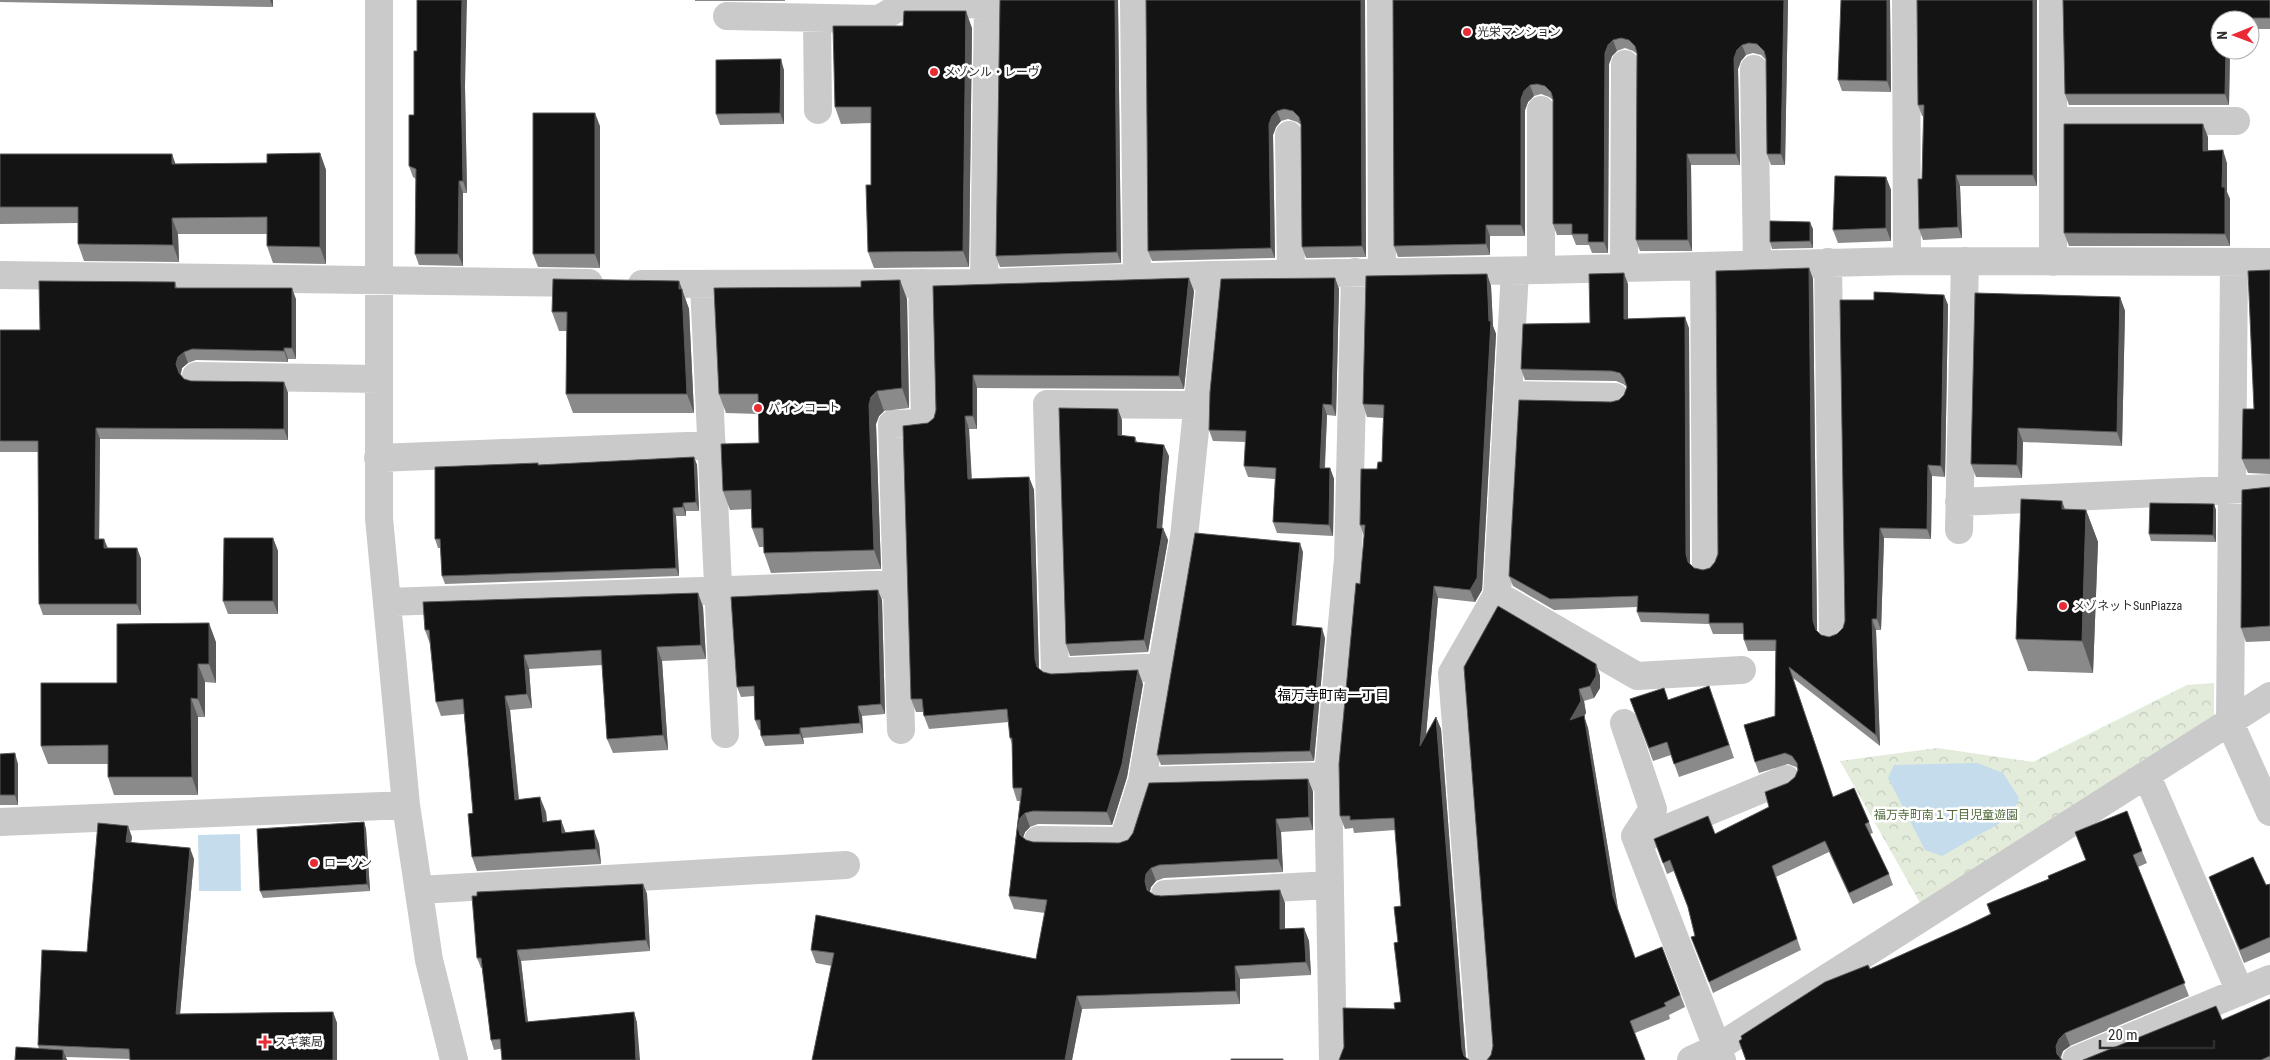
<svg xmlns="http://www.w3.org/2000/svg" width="2270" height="1060" font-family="'Roboto Condensed','Noto Sans JP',sans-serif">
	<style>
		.park { fill: url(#park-crowns) }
		.water { fill: #c5dcec }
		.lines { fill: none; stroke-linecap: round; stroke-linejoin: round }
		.minor { stroke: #cacaca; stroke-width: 28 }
		.wall { fill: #8a8a8a }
		.shaded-wall { fill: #5a5a5a }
		.building { fill: #141414; stroke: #5a5a5a }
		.poi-dot { fill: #ea2a35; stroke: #fff; stroke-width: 2 }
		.labels { text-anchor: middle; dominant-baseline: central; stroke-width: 5; stroke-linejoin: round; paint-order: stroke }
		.poi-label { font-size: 12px; fill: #2d2d2d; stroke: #fff; text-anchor: start }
		.park-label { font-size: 12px; fill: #4f6a3a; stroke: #fff }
		.neighbourhood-label { font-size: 14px; fill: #000; stroke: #fff }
	</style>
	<defs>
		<pattern id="park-crowns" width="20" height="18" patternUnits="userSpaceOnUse" patternTransform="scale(1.25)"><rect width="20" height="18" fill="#e3ebda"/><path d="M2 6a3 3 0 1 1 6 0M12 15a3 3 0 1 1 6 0" fill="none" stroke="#c3cabb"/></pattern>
	</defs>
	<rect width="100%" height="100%" fill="#fff"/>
	<path class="park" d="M2214,683V721L1923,908L1840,761L1937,748L2033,762L2187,685Z"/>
	<path class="water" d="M1977,763L2003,773L2019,798L2012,816L1942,856L1925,850L1888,778L1894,765Z
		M240,834L241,891H199L198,835Z"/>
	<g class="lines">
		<path class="minor" d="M379,0V518L406,805L429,960L454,1060
			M1134,0L1137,278
			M1381,0L1382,271
			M1906,0L1907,261
			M2053,0V262
			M727,16L879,19L908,2L988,5
			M817,18L818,110
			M1754,69L1757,264
			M1541,110V270
			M2053,121H2236
			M1289,135L1291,274
			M1828,262L1833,632
			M2234,263L2230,723L2270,812
			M1704,266L1706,565
			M1624,268L1625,64
			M0,275L589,283
			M984,283L988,0
			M642,284L984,283L1211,275L1541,270L1907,261L2270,262
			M704,285L725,734
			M196,376L378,379
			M1508,395L1615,397
			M378,458L712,445
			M1959,502L2270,488
			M1959,530L1965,261
			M1497,595L1637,676L1742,670
			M387,602L897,584
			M1162,667L1055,672L1047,404L1198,405
			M1624,723L1653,809L1635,836L1722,1060
			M901,730L892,424L925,423L922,283
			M2147,776L2240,992
			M1142,781L1328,776
			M0,822L406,805
			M1038,840L1123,841L1142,781L1184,537L1211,275
			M1637,841L1786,779
			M419,890L846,865
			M1165,894L1330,885
			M1333,1060L1328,776L1348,559L1355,272
			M1482,1060L1452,673L1497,595L1515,271
			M1691,1060L1717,1048L2270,696
			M2076,1060L2270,979"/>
	</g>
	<path class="wall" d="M0,0H273V7L0,2Z
		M695,0H785V1H695Z
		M1000,0H1118L1121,263L1000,267L996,256Z
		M1365,0L1366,257L1306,258L1302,247L1301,125L1297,122L1288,119L1281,121L1276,127L1273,135L1275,258L1152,261L1148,251Z
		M1393,0H1788L1785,165H1771L1767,154L1766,60L1761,55L1753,53L1746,55L1741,61L1738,69L1740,165H1691L1692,251H1640L1636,240L1637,54L1633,51L1625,48L1617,51L1612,56L1609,64L1608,253H1592L1589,245H1576L1572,235H1557L1553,224V100L1549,97L1541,94L1534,96L1528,102L1525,110V236H1490V255L1398,257L1394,246Z
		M1890,0L1891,92L1842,91L1838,80Z
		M2037,0V186H1960L1962,238L1923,240L1919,229L1922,179L1923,116H1922L1918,105Z
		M2063,0H2270V29H2250V20H2220V50H2230L2229,105H2069L2065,94Z
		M972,28L969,267L874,268L868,252L871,185V123L841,124L835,107Z
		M417,51L465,87L467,193H463V266L419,265L415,254L416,179L413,177L409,166L414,115Z
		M784,70V124L720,125L716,114Z
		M600,126V268L538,267L533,254Z
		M2208,137V150L2227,163V192L2230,199V246H2069L2064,233Z
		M320,153L326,170V264L273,263L267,246V234H178L179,262L84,261L78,244V223L0,224V154H172L175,164L267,163Z
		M1886,177L1891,190V241L1838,243L1833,230Z
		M1813,229V248L1772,249L1770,242Z
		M1809,268L1813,279L1817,631L1821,635L1829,637L1837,634L1843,628L1845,621L1874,300L1944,295L1948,305L1945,477L1932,476L1931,539L1884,538L1881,630H1876L1880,746L1793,678L1833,797L1869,822L1873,833L1870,834L1889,874L1893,885L1853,904L1829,852L1776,877L1801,950L1713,993L1691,937L1695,936L1688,908L1674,871L1667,874L1654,839L1715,834L1769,807L1788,783L1795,777L1798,769L1796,767L1788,764L1759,773L1755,762L1775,716L1776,651H1748L1744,640V634H1713L1709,624L1641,622L1637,612V607L1554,610L1513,586L1509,576L1611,402L1619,400L1624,395L1627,387L1623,384L1616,381L1525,380L1521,369L1590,323L1628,284V319L1689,328L1690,564L1694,568L1703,570L1710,568L1715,562Z
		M2270,270V474L2248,473L2242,459L2254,409Z
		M1487,274L1491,286L1493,326L1496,334L1482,590L1475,602L1438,598L1426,734L1436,717L1441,729L1466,1058L1395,1009L1401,1002L1398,942L1401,906L1395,830L1354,833L1353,828L1345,829L1340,816L1364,536L1360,525L1377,469L1382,462L1383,418L1367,417L1363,404Z
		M1335,278L1339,289L1336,416L1327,415L1325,468H1330L1334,479L1333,536L1277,533L1273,522L1275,479L1248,477L1244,466L1246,442L1213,441L1209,430Z
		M679,281L689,309L694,413H573L566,394L567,331H559L552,312Z
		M175,282L177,288L296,299V359H288V362L196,360L188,363L182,368L181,375L184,379L191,381L284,382L288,393V440L100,439L99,539H104L108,548H137L141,559V615H43L39,604L38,452H0V330H40Z
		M933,286L1194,291L1184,389L977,388V429H969L972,479L1029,477L1034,490L1039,669L1043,672L1051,674L1143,684L1127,777L1112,825L1038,824L1030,827L1025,832L1023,838L1026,840L1033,842L1119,843L1308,779L1313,792V830L1281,832L1283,872L1164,878L1156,881L1151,887L1150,892L1154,895L1161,896L1285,903V929L1304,928L1309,941L1311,975L1240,979V1004L1082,1009L1072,1060H812L832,966L816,963L811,950L1036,959L1045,913L1014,909L1009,896L1020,801H1017L1013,788L1012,744L1010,738L1009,722L929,729L924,716L923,712H916L911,699L928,423L934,418L936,410Z
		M2120,297L2125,311L2122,446L2023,442L2022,478L1976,477L1971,464Z
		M907,299L909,408L884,411L879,416L876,424L881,569L771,573L764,553V547H759L752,528V509L730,510L723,491L759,443V414L726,413L719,394Z
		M1122,420V436L1135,437L1137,442L1169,456L1162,528H1163L1168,540L1148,652L1070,656L1066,644Z
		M694,457L697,465L699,511H686V516H676L679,576L445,584L442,576L441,548H438L435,539L539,465Z
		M2270,487V641L2246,642L2241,628Z
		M2214,504L2216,510V542L2151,541L2149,534Z
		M2065,509L2086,510L2098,542L2093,673L2028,671L2016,639Z
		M273,538L278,551V614H228L223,601Z
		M1303,552L1296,626L1325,638L1314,761L1161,765L1157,755Z
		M698,593L703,607L706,659L662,661L668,750L613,753L607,739L602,665L529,669L532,708L510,710L519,799L546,812L547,821L561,820L566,833L599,844L601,864L477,871L472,857L473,813L464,714L441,716L436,702L430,644L425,630Z
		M882,600L885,714L862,716L863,733L803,738L804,744L765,746L761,736V730H759L755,720L754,696L741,697L737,687Z
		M216,642V683L205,682V717H198V795H114L108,777V764H48L41,746Z
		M1596,664L1600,676V688L1594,698L1584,701L1586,713L1584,716L1588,728L1618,909L1635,958L1662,947L1685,1007L1669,1015L1670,1019L1635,1033L1491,1055L1493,1046L1464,667Z
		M1630,699L1668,700L1714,699L1734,758L1679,777L1671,755L1653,761Z
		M0,754L18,764V805H0Z
		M364,822L366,829L370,891L263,898L260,891Z
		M2075,832L2142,851L2147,863L2138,867L2189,996L2070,1046L2063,1051L2061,1058L2062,1060H1746L1739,1041L1870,969L1968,925L1990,914L1987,904L2049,879L2086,860Z
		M132,837L131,842L194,859L180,1014L333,1012L337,1023L130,1059L66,1057L67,1060H15L39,1049L38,1045L87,952Z
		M2209,877L2266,885L2270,884V952L2244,963Z
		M643,884L647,894L650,951L521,961L528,1022L634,1012L637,1023L494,1050L491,1040L482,968H481L477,958Z
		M2270,999V1060H2083L2222,1020Z"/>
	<path class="shaded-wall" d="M270,0H273V7Z
		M462,0H467L465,87L467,193L463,181L461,75Z
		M1115,0H1118L1121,263L1117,252Z
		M1361,0H1365L1366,257L1362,246Z
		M1784,0H1788L1785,165L1781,154Z
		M1887,0H1890L1891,92L1887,81Z
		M2033,0H2037V186L2033,175Z
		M966,11L972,28L969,267L963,251Z
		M1613,40L1617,51L1612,56L1609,64L1608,253L1604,242L1605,53L1608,45Z
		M1742,45L1746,55L1741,61L1738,69L1740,165L1736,154L1734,58L1737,50Z
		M2226,50H2230L2229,105L2225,94Z
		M781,59L784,70V124L780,113Z
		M1530,85L1534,96L1528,102L1525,110V236L1521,225V99L1524,91Z
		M1277,111L1281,121L1276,127L1273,135L1275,258L1271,248L1269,124L1272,116Z
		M595,113L600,126V268L595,254Z
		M2203,124L2208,137V163L2203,151Z
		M2223,150L2227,163V192L2230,199V246L2225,234L2222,187Z
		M320,153L326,170V264L320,247Z
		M172,154L178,171L172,164Z
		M1687,154L1691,165L1692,251L1688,240Z
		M1956,175L1960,186L1962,238L1958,227Z
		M1886,177L1891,190V241L1886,228Z
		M459,181L463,193V266L458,254Z
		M172,218L178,234L179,262L173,245Z
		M1810,222L1813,229V248L1810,241Z
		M1486,225L1490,236V255L1486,244Z
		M1809,268L1813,279L1817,632L1820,640L1813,621Z
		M1624,273L1628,284V329L1624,319Z
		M1487,274L1491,286L1493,326L1496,334L1482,590L1475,602L1470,590L1489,321Z
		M1189,278L1194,291L1184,389L1179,376Z
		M1335,278L1339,289L1336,416L1332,405Z
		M900,280L907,299L909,408L902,388Z
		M679,281L689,309L694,413L687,394L679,289Z
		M292,288L296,299V359L292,348Z
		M1944,295L1948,305L1945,477L1941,466Z
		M2120,297L2125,311L2122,446L2117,432Z
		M1685,317L1689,328L1690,565L1688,562L1686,554Z
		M284,348L288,359V362L284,351Z
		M184,352L188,363L182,368L180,375L179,373L176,364L178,357Z
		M973,375L977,388V429L973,416Z
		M284,382L288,393V440L284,429Z
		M877,391L884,411L879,416L876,424L881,569L874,550L869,405L871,397Z
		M1323,404L1327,415L1324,479L1320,468Z
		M1118,409L1122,420V447L1118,435Z
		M965,416L969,429L972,492L968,479Z
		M96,428L100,439L99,550L95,539Z
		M2018,428L2023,442L2022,478L2017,465Z
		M1164,445L1169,456L1161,539L1157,528Z
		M694,457L697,465L699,511L696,502Z
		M1928,465L1932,476L1931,539L1927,529Z
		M1330,468L1334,479L1333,536L1329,525Z
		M1029,477L1034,490L1039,672L1042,680L1035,659Z
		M2062,501L2073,532L2062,509Z
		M683,503L686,511V516L683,507Z
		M2214,504L2216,510V542L2213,535Z
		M673,508L676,516L679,576L676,568Z
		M2086,510L2098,542L2093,673L2082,641Z
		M1163,528L1168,540L1148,652L1144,640Z
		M1880,528L1884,538L1881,630L1877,619Z
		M273,538L278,551V614L273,601Z
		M104,539L108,550L104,548Z
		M1300,543L1303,552L1295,635L1292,625Z
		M137,548L141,559V615L137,604Z
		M1434,586L1438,598L1424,758L1420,746Z
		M878,590L882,600L885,714L881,704Z
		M698,593L703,607L706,659L701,645Z
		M1872,619L1876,630L1880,746L1876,735Z
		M209,623L216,642V683L209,664Z
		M1322,628L1325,638L1314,761L1310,751Z
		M657,647L662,661L668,750L663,735Z
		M524,655L529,669L532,708L527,694Z
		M198,664L205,682V717L198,699Z
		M1596,664L1600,676V688L1594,698L1590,686Z
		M1138,670L1143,684L1127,777L1112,825L1107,812Z
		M1579,689L1584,701L1586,713L1584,716L1588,728L1618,909L1613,896L1570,720Z
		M505,696L510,710L520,814L515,800Z
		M191,698L198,717V795L192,777Z
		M858,706L862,716L863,733L860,723Z
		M1436,717L1441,729L1466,1060L1462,1049Z
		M800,728L803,738L804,744L800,734Z
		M15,753L18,764V805L15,795Z
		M1308,779L1313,792V830L1309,817Z
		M540,797L546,812L548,836L543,822Z
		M1025,813L1030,827L1025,832L1022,840L1025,848L1018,827L1020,818Z
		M1276,819L1281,832L1283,872L1278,859Z
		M561,820L566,835L562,833Z
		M364,822L366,829L370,891L367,884Z
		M128,826L132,837L130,853L126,842Z
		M594,830L599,844L601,864L596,849Z
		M190,848L194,859L179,1025L176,1014Z
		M1151,868L1156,881L1151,887L1149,894L1145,881L1146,874Z
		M643,884L647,894L650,951L646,940Z
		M1280,890L1285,903V942L1280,929Z
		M1304,928L1309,941L1311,975L1306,962Z
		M517,950L521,961L529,1032L526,1022Z
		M1235,966L1240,979V1004L1236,991Z
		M1077,996L1082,1009L1072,1060H1065Z
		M333,1012L337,1023V1060H333Z
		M634,1012L637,1023L640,1060H636Z
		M2065,1033L2070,1046L2063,1051L2060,1058L2057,1054L2056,1046L2059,1039Z
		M63,1050L67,1060H63Z"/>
	<path class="building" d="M417,0H462L461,75L463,181H459L458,254H415L416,169L409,166V115H414V51H417Z
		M1000,0H1115L1117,252L996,256Z
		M1146,0H1361L1362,246L1302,247L1301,124L1299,117L1293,111L1284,109L1277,111L1272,116L1269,124L1271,248L1148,251Z
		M1393,0H1784L1781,154H1767L1766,58L1764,51L1757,44L1749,43L1742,45L1737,50L1734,58L1736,154H1687L1688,240H1636L1637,53L1635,46L1629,40L1621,38L1613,40L1608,45L1605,53L1604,242H1588V234H1572V224H1553V99L1551,92L1545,86L1537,84L1530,85L1524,91L1521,99V225H1486V244L1394,246Z
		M1841,0H1887V81L1838,80Z
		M1917,0H2033V175H1956L1958,227L1919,229L1918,179H1922L1924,105H1918Z
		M2063,0H2270V18H2226V20H2220V50H2226L2225,94H2065Z
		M904,11H966L963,251L868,252L866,185H871V107H835L833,26H903Z
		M781,59L780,113L716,114V60Z
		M533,113H595V254H533Z
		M2064,124H2203V151L2223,150L2222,187H2225V234L2064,233Z
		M320,153V247L267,246V217L172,218L173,245L78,244V207H0V154H172V164L267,163V154Z
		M1835,176L1886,177V228L1833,230Z
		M1770,221L1810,222V241L1770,242Z
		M1809,268L1813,621L1816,630L1821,635L1829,637L1837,634L1843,628L1845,621L1840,300H1874V292L1944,295L1941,466L1928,465L1927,529L1880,528L1877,619H1872L1876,735L1789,667L1833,797L1854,788L1869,822L1865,824L1889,874L1849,893L1825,841L1772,866L1797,939L1709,982L1691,937L1695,936L1688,907L1670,860L1663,863L1654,839L1708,816L1715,834L1769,807L1765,792L1788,783L1795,777L1798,770L1797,763L1792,756L1785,753L1755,762L1744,725L1775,716L1776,640H1744L1743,623H1709V614L1637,612L1638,596L1550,599L1509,576L1519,400L1611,402L1619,400L1624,395L1627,387L1624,378L1620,373L1612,371L1521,369L1523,324L1590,323L1589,274L1624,273V319L1685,317L1686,554L1688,562L1694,568L1703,570L1710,568L1715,562L1718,554L1716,271Z
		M2270,270V459H2242L2243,409H2254L2248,271Z
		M1487,274L1489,321H1491L1477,578L1470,590L1434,586L1420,746L1436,717L1462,1049L1464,1056L1469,1060H1339L1344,1047L1343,1008L1395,1009L1394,1003L1401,1002L1394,943L1398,942L1394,907L1401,906L1394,818L1350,820V816H1340L1339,764L1356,583L1360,584L1365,525H1360L1361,469H1377L1378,462H1382L1384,405L1363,404L1366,276Z
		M1189,278L1179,376L973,375V416H965L968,479L1029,477L1035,659L1037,667L1043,672L1051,674L1138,670L1122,764L1107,812L1033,811L1025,813L1020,818L1018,827L1020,835L1026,840L1033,842L1119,843L1128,840L1133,833L1149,783L1308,779L1309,817L1276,819L1278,859L1159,865L1151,868L1146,874L1145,881L1147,890L1154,895L1161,896L1280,890V929L1304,928L1306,962L1235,966L1236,991L1077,996L1065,1060H812L834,953L811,950L816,915L1036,959L1047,900L1009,896L1022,788H1013L1012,738H1010L1007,709L924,716L922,699H911L903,426L928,423L934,418L936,410L933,286Z
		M1335,278L1332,405L1323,404L1320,468H1330L1329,525L1273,522L1276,468L1244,466L1246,431L1209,430L1210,392L1221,279Z
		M553,279L679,281V289H682L687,394H566L567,312H552Z
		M900,280L902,388L877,391L871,397L869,405L874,550L764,553L763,528H752L751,490L723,491L721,444L759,443L758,394H719L714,288L861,287V281Z
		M39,281L175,282V288H292V348H284V351L192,349L184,352L178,357L176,364L179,373L184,379L191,381L284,382V429L96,428L95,539H104V548H137V604H39L38,441H0V330H40Z
		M1975,293L2120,297L2117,432L2018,428L2017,465L1971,464Z
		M1059,408L1118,409V435L1135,437V442L1164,445L1157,528H1163L1144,640L1066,644Z
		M694,457L696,502L683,503V507L673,508L676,568L442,576L440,539H435V467L538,463V465Z
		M2270,487V626L2241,628L2242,490Z
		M2021,499L2062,501V509L2086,510L2082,641L2016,639Z
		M2150,503L2214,504L2213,535L2149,534Z
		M1195,533L1300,543L1292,625L1322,628L1310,751L1157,755Z
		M224,538H273V601H223Z
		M878,590L881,704L858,706L860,723L800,728V734L761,736L760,720H755L754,686L737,687L731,597Z
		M698,593L701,645L657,647L663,735L607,739L601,650L524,655L527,694L505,696L515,800L540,797L543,822L561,820L562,833L594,830L596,849L472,857L468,814L473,813L463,699L436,702L429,630H425L423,602Z
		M1498,606L1596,664V676L1590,686L1579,689L1581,701L1570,720L1584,715L1613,896L1635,958L1662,947L1680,995L1664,1003L1666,1006L1630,1021L1645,1060H1487L1491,1055L1493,1046L1464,667Z
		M209,623V664H198V699L191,698L192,777H108V745L41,746V683H117V624Z
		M1709,686L1729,745L1674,764L1667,742L1649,748L1630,699L1664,688L1668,700Z
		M15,753V795H0V754Z
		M2127,811L2142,851L2133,855L2185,983L2065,1033L2059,1039L2056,1046L2057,1054L2062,1060H1746L1739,1041L1742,1039L1741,1036L1825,982L1868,965L1870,969L1968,925L1991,914L1987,904L2049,879L2048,876L2086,860L2075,832Z
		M364,822L367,884L260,891L257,829Z
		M98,823L128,826L126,842L190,848L176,1014L333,1012V1060H130L129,1049L38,1045L42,950L87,952Z
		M2253,857L2266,885L2270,884V937L2240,950L2209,877Z
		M643,884L646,940L517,950L526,1022L634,1012L636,1060H502L500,1039L491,1040L481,958H477L472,896H477V892Z
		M2270,999V1056L2261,1060H2083L2216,1006L2222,1020Z
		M16,1047L63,1050V1060H15Z
		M1231,1059H1283V1060H1231Z"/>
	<g class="poi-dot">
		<circle cx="1467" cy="32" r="5"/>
		<circle cx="934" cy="72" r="5"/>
		<circle cx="758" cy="408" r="5"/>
		<circle cx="2063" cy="606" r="5"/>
		<circle cx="314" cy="863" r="5"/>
		<path d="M262.5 1034.5h5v5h5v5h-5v5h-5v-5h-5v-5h5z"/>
	</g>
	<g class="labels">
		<g class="poi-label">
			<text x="1477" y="32">光栄マンション</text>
			<text x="944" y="72">メゾンル・レーヴ</text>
			<text x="768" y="408">パインコート</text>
			<text x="2073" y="606">メゾネットSunPiazza</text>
			<text x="324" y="863">ローソン</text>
			<text x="275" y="1042">スギ薬局</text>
		</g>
		<g class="park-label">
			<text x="1946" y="815">福万寺町南１丁目児童遊園</text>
		</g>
		<g class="neighbourhood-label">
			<text x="1333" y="695">福万寺町南一丁目</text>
		</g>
	</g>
	<g transform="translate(2235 35) rotate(269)"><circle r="24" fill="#ffffff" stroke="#ababab"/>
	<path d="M0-4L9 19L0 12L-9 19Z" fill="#ea2a35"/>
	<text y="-8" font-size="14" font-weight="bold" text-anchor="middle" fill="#2d2d2d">N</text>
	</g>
	<path d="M2100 1040v8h114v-8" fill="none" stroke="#2d2d2d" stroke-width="2.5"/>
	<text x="2108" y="1040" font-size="15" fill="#2d2d2d" stroke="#ffffff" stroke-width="4" paint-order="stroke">20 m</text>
</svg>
